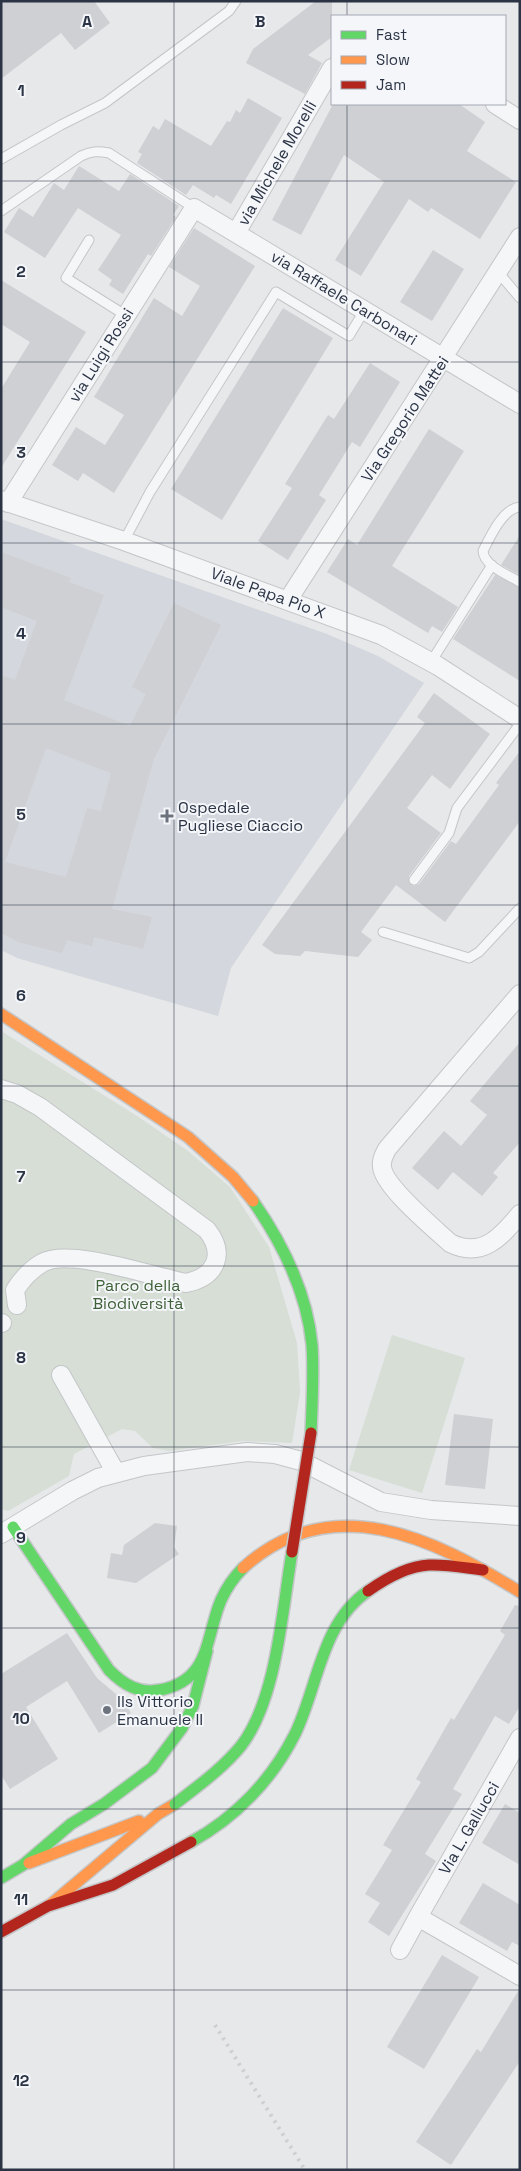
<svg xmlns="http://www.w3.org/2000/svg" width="521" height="2171" font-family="'Space Grotesk',sans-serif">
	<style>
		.built { fill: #d4d7dd }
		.green { fill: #d6ded6 }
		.building { fill: #ced0d3; fill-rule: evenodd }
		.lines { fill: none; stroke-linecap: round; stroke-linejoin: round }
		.lane-casing { stroke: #c4c6c8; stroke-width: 11 }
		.street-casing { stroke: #c4c6c8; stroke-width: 20 }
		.fast-casing { stroke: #c4c6c8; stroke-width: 14 }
		.slow-casing { stroke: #c4c6c8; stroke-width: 14 }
		.jam-casing { stroke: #c4c6c8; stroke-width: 14 }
		.lane { stroke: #f5f6f7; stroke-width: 9 }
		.street { stroke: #f5f6f7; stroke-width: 18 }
		.fast { stroke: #63d668; stroke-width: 11 }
		.slow { stroke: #ff974d; stroke-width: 11 }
		.jam { stroke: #b3261e; stroke-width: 11 }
		.rail { stroke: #cecfd2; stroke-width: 4; stroke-dasharray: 2.5 5; stroke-linecap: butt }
		.fast-bridge-casing { stroke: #c4c6c8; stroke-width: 14; stroke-linecap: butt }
		.jam-bridge-casing { stroke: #c4c6c8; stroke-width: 14; stroke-linecap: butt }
		.fast-bridge { stroke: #63d668; stroke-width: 11 }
		.jam-bridge { stroke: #b3261e; stroke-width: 11 }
		.grid { fill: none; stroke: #2b3445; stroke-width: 1; stroke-opacity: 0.55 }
		.poi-dot { fill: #6c737f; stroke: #f4f6f9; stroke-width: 2 }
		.labels { text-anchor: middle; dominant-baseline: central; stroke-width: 4; stroke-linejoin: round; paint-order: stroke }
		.street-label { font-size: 16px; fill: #2b3445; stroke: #f4f6f9 }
		.poi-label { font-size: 16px; fill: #2b3445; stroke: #f4f6f9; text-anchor: start }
		.park-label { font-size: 16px; fill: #3f6138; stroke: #f4f6f9 }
		.grid-label { font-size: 16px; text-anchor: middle; font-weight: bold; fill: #2b3445; stroke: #f4f6f9; stroke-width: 4; stroke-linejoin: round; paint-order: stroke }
	</style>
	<rect width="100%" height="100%" fill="#e6e8ea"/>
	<path class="built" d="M1,519L327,634L378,656L424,683L231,968L218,1016L17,958L1,950Z"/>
	<path class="green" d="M1,1031L137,1116L188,1151L230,1187L269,1247L297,1343L300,1392L292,1443L243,1441L169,1451L153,1448L135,1431L122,1429L74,1454L69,1476L8,1511L1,1509Z
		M392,1335L465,1358L422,1493L349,1470Z"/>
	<path class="building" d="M1,1H94L110,23L75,50L61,33L1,79Z
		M316,1H332V37L308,55L322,63L305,94L246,63L253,49Z
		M248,98L282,118L231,204L216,195L214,198L193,185L186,195L137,163L142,154L138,152L153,126L159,130L165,119L211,146L227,121L230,122L236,110L240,113Z
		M333,104H459L485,122L467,151L516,182L480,239L431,208L428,212L409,199L361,276L335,260L384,182L344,155L301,235L272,220Z
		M79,166L119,191L130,174L179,206L173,215L176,217L151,256L148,254L123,294L109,285L112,280L98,270L121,235L78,208L45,258L4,232L19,208L33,217L54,183L64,190Z
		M194,228L255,266L114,493L83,473L78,481L52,465L76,427L105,445L124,415L94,397L154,298L182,316L200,286L169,267Z
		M433,250L464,269L432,321L400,302Z
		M1,280L86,332L1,468V389L30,342L1,324Z
		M283,308L333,338L222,520L171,489Z
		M370,363L400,382L360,447L352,442L319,495L326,500L288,560L258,541L292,488L285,484L328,415L334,419Z
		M429,429L464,451L392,566L458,607L442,632L432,626L428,633L327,572L348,539L357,545Z
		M520,535V575L501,565Z
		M1,552L71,578L69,582L104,595L64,700L130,726L146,694L132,687L174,603L221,625L154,759L112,909L152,917L143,949L94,937L92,946L67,940L62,953L18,942L1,933V675L15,680L37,621L1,607ZM46,748L111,773L101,811L87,808L66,877L5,862Z
		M495,575L520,588V681L453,639Z
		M434,693L490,734L450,789L432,775L407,808L441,833L409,876V883L414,886L419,884L451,841L456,844L499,785L496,783L520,751V821L445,922L396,885L361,932L372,940L358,957L305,951L300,956L275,954L262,945L425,723L417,717Z
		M520,1042V1142L493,1173L498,1177L482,1196L453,1172L438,1190L412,1168L444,1131L461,1146L487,1115L470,1101Z
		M454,1414L493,1419L485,1489L445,1485Z
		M155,1523L177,1526L174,1547L179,1554L136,1583L107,1578L111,1553L122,1555L124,1545Z
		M515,1605L520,1606V1706L509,1724L495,1716L453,1789L462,1794L425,1854L436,1861L389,1936L368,1922L380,1903L365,1894L392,1850L383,1845L421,1782L416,1779L451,1718L454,1720L505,1635L500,1631Z
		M67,1633L97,1678L123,1700L131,1713L99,1733L67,1681L26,1707L58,1759L10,1789L1,1775V1674Z
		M505,1804L520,1813V1865L482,1843Z
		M483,1883L520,1905V1946L512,1942L507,1951L459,1923Z
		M442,1955L479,1977L424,2069L387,2047Z
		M520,1988V2061L451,2165L416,2142L477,2049L481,2052Z"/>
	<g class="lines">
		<defs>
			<path id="lane" d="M1,159L61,125L105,103L229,11L236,1
				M1,211L81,156C91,151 98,151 109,153L194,208
				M89,240L66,278L125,315
				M498,272L520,298
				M520,507C503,508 490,537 483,551C484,566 508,575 520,582
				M124,541L150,492L276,292L349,336L364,311
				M431,662L492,565
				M414,880L449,833L457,808L520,724
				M383,932L469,958L479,952L520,908"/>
			<path id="street" d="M495,104L520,120
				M236,233L332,68
				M1,500L124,541L381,635L438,666L520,719
				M8,503L194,208L520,404
				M288,600L520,237
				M520,994L387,1149C384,1155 381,1160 382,1167C384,1187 434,1228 450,1243C482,1259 501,1237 520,1214
				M1,1089L17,1094L40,1107L207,1230C226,1254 216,1277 186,1283C154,1277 69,1247 42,1263C30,1270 22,1279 15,1290L17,1305
				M1,1323H2
				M61,1375L116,1473
				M1,1534L72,1491L98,1478L144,1466L247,1452L275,1454L301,1461L381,1502L431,1510L520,1516
				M520,1738L418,1917L520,1976
				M400,1950L418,1917"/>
			<path id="fast" d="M253,1201C283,1244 307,1292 312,1345C314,1374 312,1404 311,1433
				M13,1527L109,1670C124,1685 139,1694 160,1690C211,1680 205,1638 221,1600C226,1589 234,1577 243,1568
				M191,1842C235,1818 272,1780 295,1734C318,1687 321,1623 368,1591
				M1,1878L23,1865L71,1824L104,1804L152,1768L182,1728L193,1706L207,1651"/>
			<path id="slow" d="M1,1014L188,1137L233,1177L253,1201
				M243,1568C331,1488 433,1538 520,1592
				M29,1863L139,1821
				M50,1905L158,1814L175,1804"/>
			<path id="jam" d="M368,1591C385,1579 408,1566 429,1565C446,1564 466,1568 483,1570
				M1,1932L48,1906L113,1885L191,1842"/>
		</defs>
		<use href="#lane" class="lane-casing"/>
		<use href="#street" class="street-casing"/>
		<use href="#fast" class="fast-casing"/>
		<use href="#slow" class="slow-casing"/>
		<use href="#jam" class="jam-casing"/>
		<use href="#lane" class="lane"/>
		<use href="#street" class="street"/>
		<use href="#fast" class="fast"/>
		<use href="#slow" class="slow"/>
		<use href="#jam" class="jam"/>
		<path class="rail" d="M215,2025L305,2170"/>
		<defs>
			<path id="fast-bridge" d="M175,1804C198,1786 222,1769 241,1746C277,1699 282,1611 292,1552"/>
			<path id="jam-bridge" d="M292,1552L311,1433"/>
		</defs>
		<use href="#fast-bridge" class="fast-bridge-casing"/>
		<use href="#jam-bridge" class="jam-bridge-casing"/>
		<use href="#fast-bridge" class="fast-bridge"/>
		<use href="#jam-bridge" class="jam-bridge"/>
	</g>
	<path class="grid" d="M174,1V2170M347,1V16M347,104V2170M1,181H520M1,362H520M1,543H520M1,724H520M1,905H520M1,1086H520M1,1266H520M1,1447H520M1,1628H520M1,1809H520M1,1990H520"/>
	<g class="poi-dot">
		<path d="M164.5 808.5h5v5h5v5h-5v5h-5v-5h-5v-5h5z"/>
		<circle cx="107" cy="1710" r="5"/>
	</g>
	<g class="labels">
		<g class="street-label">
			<text transform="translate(277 163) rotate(-60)">via Michele Morelli</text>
			<text transform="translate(344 298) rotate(31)">via Raffaele Carbonari</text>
			<text transform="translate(101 355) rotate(-58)">via Luigi Rossi</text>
			<text transform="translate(405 419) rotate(-57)">Via Gregorio Mattei</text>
			<text transform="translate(268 593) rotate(20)">Viale Papa Pio X</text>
			<text transform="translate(469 1828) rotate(-60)">Via L. Gallucci</text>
		</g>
		<g class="poi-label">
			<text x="178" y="807">Ospedale<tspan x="178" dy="18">Pugliese Ciaccio</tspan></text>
			<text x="117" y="1701">IIs Vittorio<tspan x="117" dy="18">Emanuele II</tspan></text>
		</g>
		<g class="park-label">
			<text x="138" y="1285">Parco della<tspan x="138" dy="18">Biodiversità</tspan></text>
		</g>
	</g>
	<g class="grid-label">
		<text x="87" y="27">A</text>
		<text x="260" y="27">B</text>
		<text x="21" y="96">1</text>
		<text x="21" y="277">2</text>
		<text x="21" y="458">3</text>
		<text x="21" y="639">4</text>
		<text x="21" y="820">5</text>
		<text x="21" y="1001">6</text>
		<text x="21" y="1182">7</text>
		<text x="21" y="1363">8</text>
		<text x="21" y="1543">9</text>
		<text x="21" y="1724">10</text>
		<text x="21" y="1905">11</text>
		<text x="21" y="2086">12</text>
	</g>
	<rect width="521" height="2171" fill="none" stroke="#2b3445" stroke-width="5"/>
	<rect x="331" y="15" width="175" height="90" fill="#f4f6f9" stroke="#a4a8b1"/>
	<rect x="341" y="31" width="25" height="8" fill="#63d668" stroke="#a4a8b1"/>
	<text x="376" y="40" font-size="15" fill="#2b3445">Fast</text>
	<rect x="341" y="56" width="25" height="8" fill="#ff974d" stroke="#a4a8b1"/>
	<text x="376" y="65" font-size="15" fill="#2b3445">Slow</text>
	<rect x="341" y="81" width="25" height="8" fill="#b3261e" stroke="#a4a8b1"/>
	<text x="376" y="90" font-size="15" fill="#2b3445">Jam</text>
</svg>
